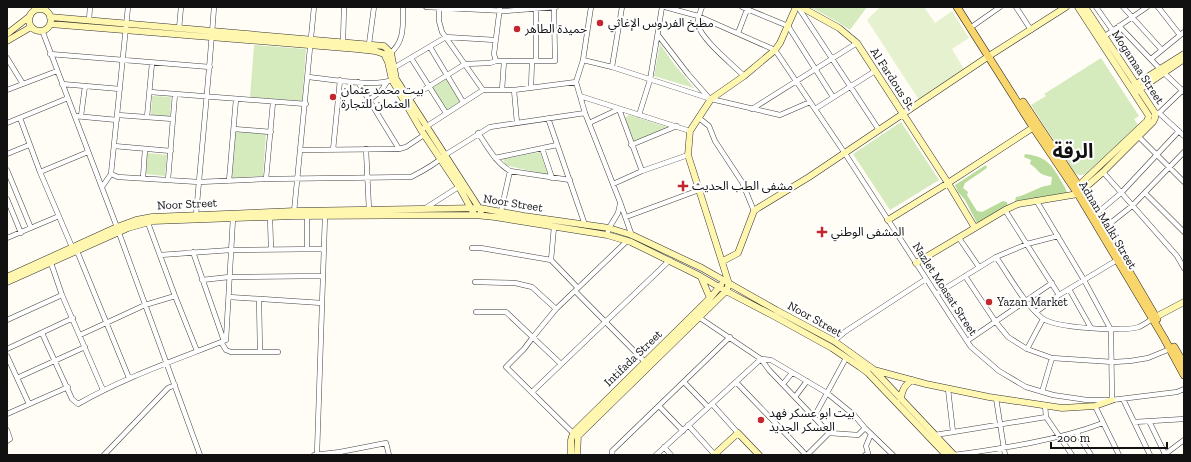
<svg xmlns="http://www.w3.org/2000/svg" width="1191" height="462" font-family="'Zilla Slab','Noto Sans Arabic',serif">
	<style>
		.green { fill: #d5ebbd }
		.forest { fill: #b9dc9c }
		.pitch { fill: #e6f2cf }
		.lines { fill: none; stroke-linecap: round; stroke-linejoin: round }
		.street-casing { stroke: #444; stroke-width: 5.5 }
		.secondary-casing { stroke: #333; stroke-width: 7 }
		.primary-casing { stroke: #222; stroke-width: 8 }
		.street { stroke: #fff; stroke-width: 4.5 }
		.secondary { stroke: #fff6b0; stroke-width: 6 }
		.primary { stroke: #f9d66b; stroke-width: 7 }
		.poi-dot { fill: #c4262e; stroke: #fff; stroke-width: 1.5 }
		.labels { text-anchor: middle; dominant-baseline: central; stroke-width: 4; stroke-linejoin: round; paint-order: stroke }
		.poi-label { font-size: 12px; fill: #111; stroke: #fff; text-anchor: start }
		.street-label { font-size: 12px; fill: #111; stroke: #fff }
		.town-label { font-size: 20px; font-weight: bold; fill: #111; stroke: #fff }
	</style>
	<rect width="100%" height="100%" fill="#fffdf5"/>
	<path class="green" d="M810,7H867L850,30L836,21Z
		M660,44L674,64L694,88L654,76Z
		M254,45L306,49L302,101L250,97Z
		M1101,58L1139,116L1134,119L1138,125L1087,173C1082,176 1080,176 1075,173L1031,105L1046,96L1044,94Z
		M446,78L460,102L446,111L432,87Z
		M152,96L171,97L170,116L151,115Z
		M629,115L670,128L633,143L625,118Z
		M901,122L939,180L890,210L853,154Z
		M236,132L266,134L263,176L232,178Z
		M540,152L548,175L505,165L503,159Z
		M147,153L167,155L165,176L146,174Z"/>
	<path class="forest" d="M1025,154C1044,156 1051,163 1060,179C1062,183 1066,188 1067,193L1065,194H1059L1015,201L1016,197C1028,195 1038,186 1051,185L1052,177C1036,174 1041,171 1030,164L1031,160L1024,157Z
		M986,165L987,168L965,183L963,188L968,192L967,195L977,211L982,212L1003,201L1007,202L1008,207L977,223L965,200L958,192L955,185Z"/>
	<path class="pitch" d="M880,7H924L935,23L952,11L969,38L952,49L964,69L919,100L867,20Z"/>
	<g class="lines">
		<defs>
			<path id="street" d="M426,7L506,11L556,7
				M439,7V21L442,32L483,90
				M500,7L494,54L496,61H555L554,7
				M591,7L583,60L576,82L585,113L620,202L632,236
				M665,7L698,16L775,50L844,152L953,320L971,347L999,371L1026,387L1053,395L1087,400H1112L1177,392L1184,389
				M702,7C700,13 697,19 698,25C702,40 732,64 744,76
				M742,7L788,26L833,97
				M798,7L879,130
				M1016,7L1031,30
				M1096,7L1113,31
				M1123,7L1161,49
				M1158,7L1180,35
				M536,9V61
				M34,11L35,7
				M46,11V7
				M89,20L90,7
				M1119,26L1160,69
				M970,28L1000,7
				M179,29L181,7
				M42,30L115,222L200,455
				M738,33L748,7
				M658,35L688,74L709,98
				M1102,38L1147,7
				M343,42L344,7
				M369,44L374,7
				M430,47L463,102
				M50,54L210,67
				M389,54C405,43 403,24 403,7
				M7,58L23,84
				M411,58L446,113
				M1151,59L1184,32
				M583,60L612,67L711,99L780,115L810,102
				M612,67L622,7
				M392,69L446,37L495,40
				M1164,73L1184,92
				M308,77C330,79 376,88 395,79
				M358,82L399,149
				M62,84L120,89
				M531,88L532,61
				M7,90L57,71
				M502,90L504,61
				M514,90L517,123
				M150,92L306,104
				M580,96L690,131
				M409,99L465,64L490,63L496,61
				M369,100L381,91L387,82
				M752,109L857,43
				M815,109L875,71
				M1155,113H1159L1184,136
				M1159,113L1184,89
				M118,115L173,119
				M639,115L650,80L662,7
				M75,116L117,120
				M81,116L85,86
				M147,117L152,63
				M20,118L40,172L72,247
				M548,118L585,225
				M699,118L709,126L715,141L742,182L754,211
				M7,123L68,98
				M589,123L619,109L642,171
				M424,128L483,90H514L576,82
				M234,129L271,132
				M478,133C488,147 495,162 510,171L570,180
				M1139,137L1184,182
				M631,145L677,126
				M114,146L171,151
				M542,148L552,178
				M366,149L369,210
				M300,150L399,149L406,147L424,135
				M333,150L340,80
				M7,154L29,145
				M495,158L557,145
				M7,170L31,228
				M40,172L88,152
				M1103,172L1177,256L1184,268
				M111,174L118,177L199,182L266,179L411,177C423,171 436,164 445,155L490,127L585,113
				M143,178L145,149
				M266,179L273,102
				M168,180L175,94
				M229,181L236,99
				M613,184L642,171L688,155
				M102,187L111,174L128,7
				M1145,193L1184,232
				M7,199L21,233
				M1036,200L1084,280L1111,330L1112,400
				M424,209L460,186
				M1005,210L1059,295
				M501,211L510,171
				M294,212L314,7
				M1096,214L1121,193L1179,131
				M196,215C202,146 209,76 214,7
				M270,217L271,249
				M626,217L699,190
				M148,223L175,296L197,351
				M1103,229L1132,206L1184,152
				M607,235L609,228L618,213L620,204
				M7,238L59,216
				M959,238L979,267
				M472,248H481L551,260L578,288
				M307,249V216
				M77,251L129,378
				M193,252L224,341
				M160,255L231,250L324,249
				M996,257C1010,277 1023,302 1042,318C1054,328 1123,332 1139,327C1143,325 1148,322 1152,319
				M551,260L554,227
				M51,263L62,295L103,390
				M965,276L995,321L1008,337L1027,349L1052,358L1113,362L1130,361L1148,358L1170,349
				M202,280L229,277L323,276
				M475,282L515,283L532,287L556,309
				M1069,289L1091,328
				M575,291L645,362
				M936,294L996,257L1027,244L1058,236
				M229,297L322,303
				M259,299L260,352
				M476,312H506L561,364
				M1036,312L1059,295L1117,260
				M700,318L761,359L769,370L829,433L858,435L865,428
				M7,320L62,295
				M42,333L72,399L78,404C125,377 176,360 226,340L233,218
				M80,335L145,305L175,296
				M834,341L846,331L926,279
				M967,341L1052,283
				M221,342L226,350L231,352H278
				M7,349L73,318
				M1027,349L1043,319
				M7,356L29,404
				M17,378L85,347
				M684,382L708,407
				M736,382L806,455
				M783,384L792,373
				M948,389L953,432
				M532,392L670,260
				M1042,392L1052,358
				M795,397L807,381
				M996,398L1005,455
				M1123,399L1150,455
				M712,404L738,433
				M1045,405L1046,417L1072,455
				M659,406L683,431
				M1095,406L1119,455
				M7,414L68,387
				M814,417L846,358
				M1149,421L1165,454
				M1134,422L1184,419
				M688,425L715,455
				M7,430L10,439L7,441
				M573,433L506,367L524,349L533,337L556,309L627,241
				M1077,433L1091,455
				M935,435L1046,417
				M664,447L671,455
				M317,454L325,216
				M104,455L168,388L175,385
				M314,455L340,452L386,443L389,455
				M612,455V451L730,337
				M656,455L761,359L771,360L827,393L854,415L865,428L893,455
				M807,455L829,433
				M865,455L868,453L866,446L871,434
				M954,455C1004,448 1055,441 1103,423
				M1164,455L1184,440"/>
			<path id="secondary" d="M801,7L839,28L857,43L948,183L1037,125
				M29 20a11 11 0 1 1 22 0a11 11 0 1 1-22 0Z
				M50,17L384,46L391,53L396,79L481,211
				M50,24L357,49L375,51L384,54L388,62L392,80L421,130L459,187L473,212
				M7,34L30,16
				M7,41L31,27
				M1133,86L1184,54
				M1137,91L1184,59
				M1075,189L1147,121L1149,116L1078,7
				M888,220L948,183L975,228
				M723,261L738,253L754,211L758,208L809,177L989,56L1066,7
				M916,263L1005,210L1018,204L1078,194L1103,172L1153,122L1155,118V113L1085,7
				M7,277L117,227L136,220L152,217L295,211L480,208L524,216L609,228L632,235L702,268L776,310L834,341L873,369L954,455
				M701,277L710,298
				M7,282L128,228L153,221L294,216L475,215L495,217L607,235L631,242L700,276L726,291L774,316L832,348L860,367L868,373L946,455
				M1152,319L1184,302
				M874,370L926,384L989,397L1062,408L1095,406L1112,400
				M901,399C902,390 904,386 912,380
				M571,455V440L573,433L710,298L721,285
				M577,455L578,436L726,291L729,284L688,155L690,131L711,99L744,76L775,50L780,43L796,7
				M714,455L738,433L759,455"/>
			<path id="primary" d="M957,7L1033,127L1078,194L1164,338L1184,375
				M1023,102L1082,191L1157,319
				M1174,347L1184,364"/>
		</defs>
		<use href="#street" class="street-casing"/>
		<use href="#secondary" class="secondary-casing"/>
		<use href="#primary" class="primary-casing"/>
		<use href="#street" class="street"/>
		<use href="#secondary" class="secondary"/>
		<use href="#primary" class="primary"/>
	</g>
	<g class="poi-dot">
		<circle cx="600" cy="23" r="4"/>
		<circle cx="517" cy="29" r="4"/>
		<circle cx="333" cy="97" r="4"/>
		<path d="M681 180h4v4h4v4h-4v4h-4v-4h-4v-4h4z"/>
		<path d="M820 226h4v4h4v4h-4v4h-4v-4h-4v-4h4z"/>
		<circle cx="989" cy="302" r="4"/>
		<circle cx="761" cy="420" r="4"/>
	</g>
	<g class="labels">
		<g class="poi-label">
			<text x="608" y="23">مطبخ الفردوس الإغاثي</text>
			<text x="525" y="29">حميدة الطاهر</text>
			<text x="341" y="90">بيت محمد عثمان<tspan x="341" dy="14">العثمان للتجارة</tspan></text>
			<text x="692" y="186">مشفى الطب الحديث</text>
			<text x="831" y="232">المشفى الوطني</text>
			<text x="997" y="302">Yazan Market</text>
			<text x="769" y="413">بيت ابو عسكر فهد<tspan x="769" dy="14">العسكر الجديد</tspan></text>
		</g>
		<g class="street-label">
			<text transform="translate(1138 67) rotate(57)">Mogamaa Street</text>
			<text transform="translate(893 79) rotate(57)">Al Fardous St.</text>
			<text transform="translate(513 203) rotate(9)">Noor Street</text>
			<text transform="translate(187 204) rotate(-3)">Noor Street</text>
			<text transform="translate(1108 225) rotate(59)">Adnan Malki Street</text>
			<text transform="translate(945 289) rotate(57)">Nazlet Moasat Street</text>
			<text transform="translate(815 319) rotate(29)">Noor Street</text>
			<text transform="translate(633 358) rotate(-44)">Intifada Street</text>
		</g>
		<g class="town-label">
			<text x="1073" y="151">الرقة</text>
		</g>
	</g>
	<rect width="1191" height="462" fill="none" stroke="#111111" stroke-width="16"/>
	<path d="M1051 442v6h116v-6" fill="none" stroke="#111111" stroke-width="2"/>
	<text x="1057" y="442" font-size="12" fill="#111111" stroke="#ffffff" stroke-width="3" paint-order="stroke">200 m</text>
</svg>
